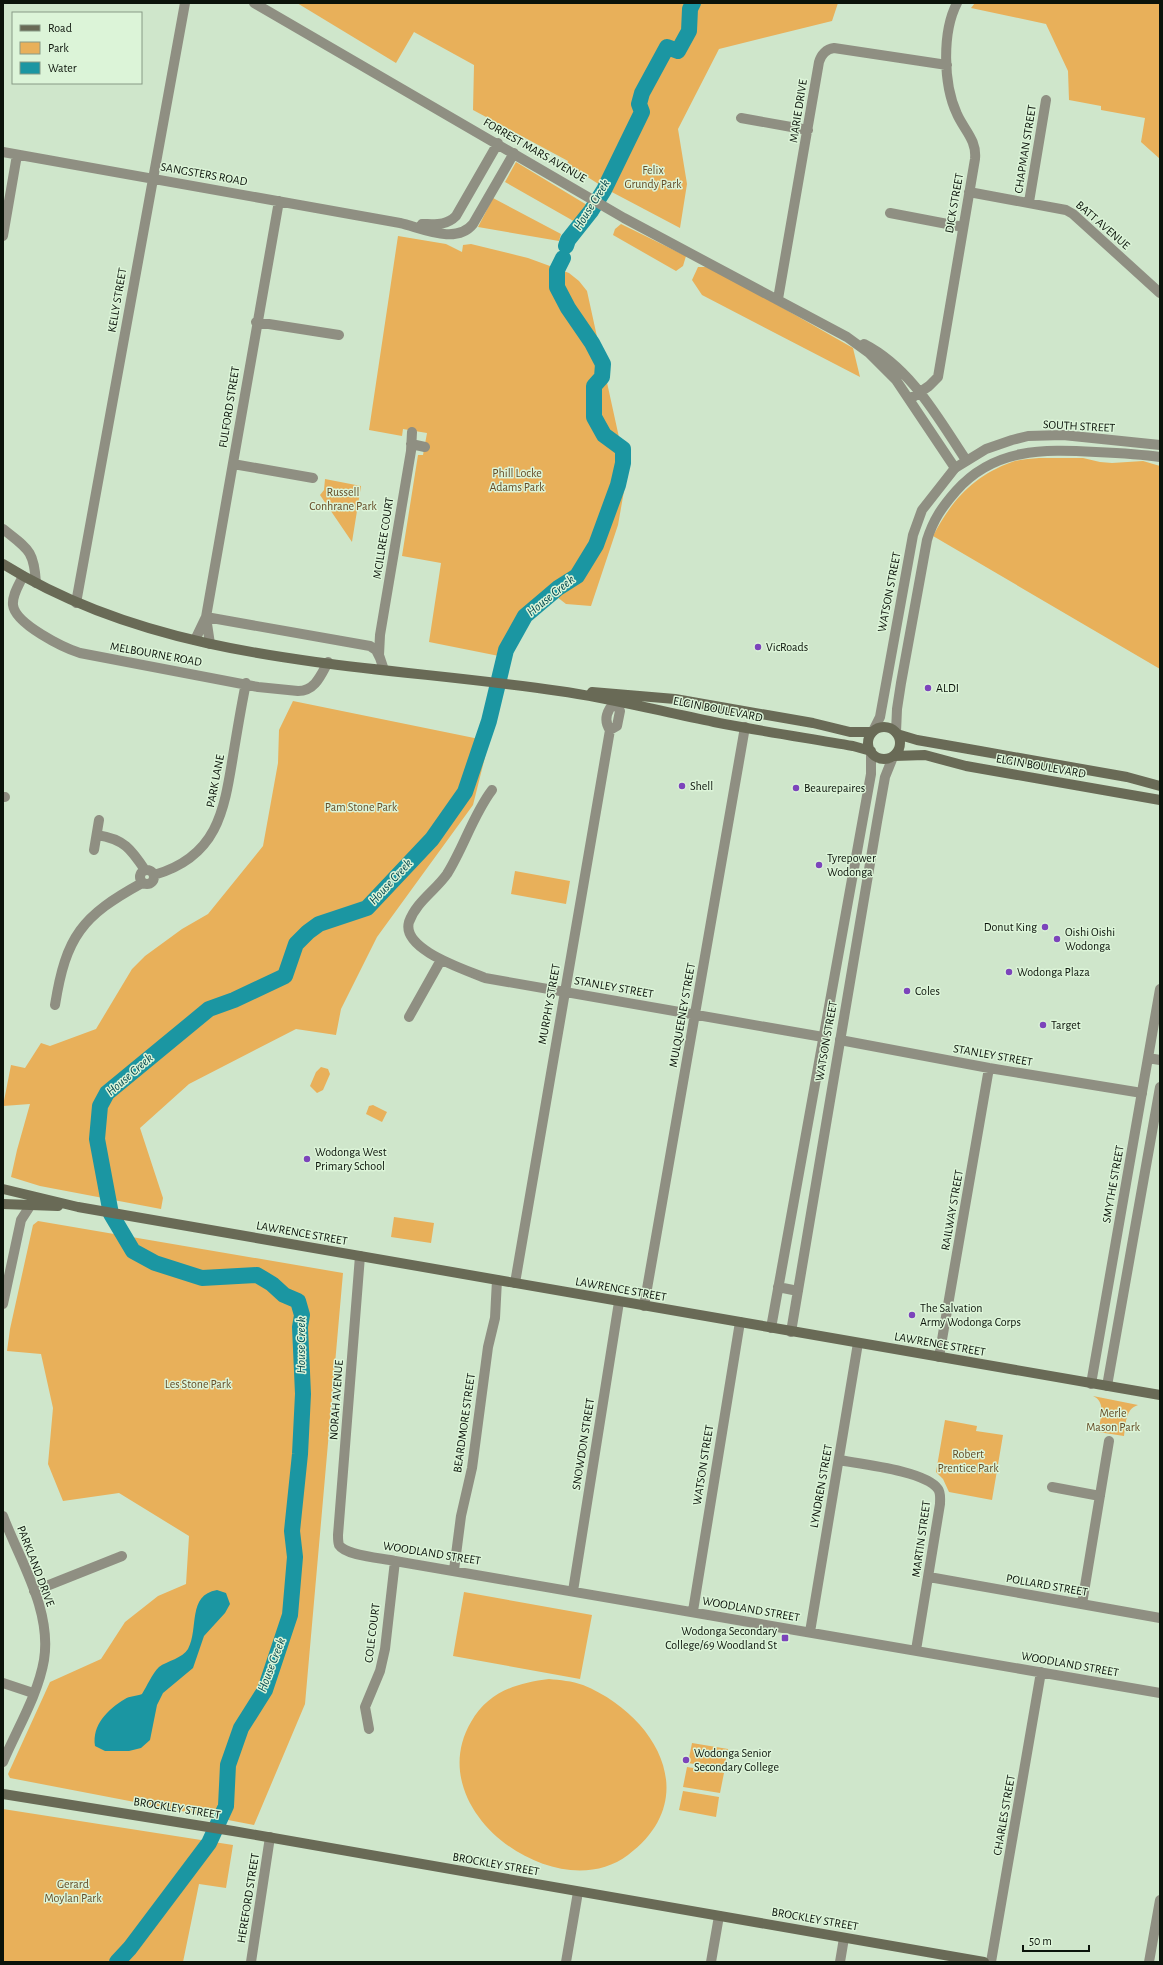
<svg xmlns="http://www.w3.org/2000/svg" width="1163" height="1965" font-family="'Alegreya Sans',sans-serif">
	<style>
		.green { fill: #e8b05a }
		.water { fill: #1b96a2 }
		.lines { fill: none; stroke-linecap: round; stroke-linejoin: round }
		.river { stroke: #1b96a2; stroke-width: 16 }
		.minor { stroke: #8f8f82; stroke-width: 10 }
		.tertiary { stroke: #8f8f82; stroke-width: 10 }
		.secondary { stroke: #696a56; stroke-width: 10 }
		.poi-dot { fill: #7c44bb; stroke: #dcf4d8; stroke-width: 1.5 }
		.labels { text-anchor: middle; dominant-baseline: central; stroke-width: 3; stroke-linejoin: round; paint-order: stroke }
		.street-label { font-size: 12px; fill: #0b130a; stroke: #dcf4d8 }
		.park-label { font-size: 12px; fill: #654c27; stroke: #dcf4d8 }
		.poi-label { font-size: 12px; fill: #0b130a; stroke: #dcf4d8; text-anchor: start }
		.water-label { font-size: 13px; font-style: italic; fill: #034950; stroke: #dcf4d8 }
	</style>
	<rect width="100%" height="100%" fill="#cfe6cb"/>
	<path class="green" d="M297,3H838L832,21L719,49L678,129L687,184L680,228L608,190L567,164L568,161L473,110L474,65L414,32L396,63Z
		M975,3H1160V159L1141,142L1145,118L1101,110V106L1069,100L1068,71L1046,24L971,8Z
		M516,162L587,205L577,223L505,182Z
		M493,198L561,234L559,241L478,227Z
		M621,224L686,256L683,266L676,271L613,235L615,229Z
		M398,236L446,244L462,252L463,245L471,244L528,258L569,273L579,281L587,291L627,474L618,525L591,606L566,604L552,593L525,616L504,657L429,642L441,563L402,556L418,455H423L427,433L403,429L402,436L369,430Z
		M698,267H706L715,269L853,348L860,377L702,295L692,280Z
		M1039,458H1083L1100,462L1112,463L1143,461L1160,466V669L933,536C952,500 973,476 1012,462C1020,459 1031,459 1039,458Z
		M325,479L361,486L352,542L320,495L324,490Z
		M293,701L489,741L473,805L377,937L341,1009L336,1035L296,1029L189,1084L140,1128L163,1198L161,1209L40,1186L11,1177L17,1150L30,1104L3,1106L11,1065L25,1068L41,1043L50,1046L96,1029L132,969L145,956L182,929L208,914L263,846L278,763L279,730Z
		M515,871L570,881L566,904L511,894Z
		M321,1067L328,1069L330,1074L323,1090L317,1093L310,1086L316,1072Z
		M373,1105L387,1112L382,1122L366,1114L369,1106Z
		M394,1217L434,1223L431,1243L391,1237Z
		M38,1221L343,1273L305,1704L254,1825L10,1778L8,1774L50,1682L101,1659L125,1622L158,1596L186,1584L189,1536L119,1493L63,1501L48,1464L53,1408L41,1354L7,1351L10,1329L33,1225Z
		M1093,1396L1138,1405C1125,1409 1126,1424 1124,1436L1098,1432C1100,1420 1107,1402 1093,1396Z
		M945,1420L977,1426L976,1431L1003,1435L992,1500L949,1492L943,1479L936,1472Z
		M464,1592L592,1615L580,1679L453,1656Z
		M549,1679C560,1680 572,1681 583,1685C656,1715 704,1798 628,1855C557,1909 419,1811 471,1722C488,1692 516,1683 549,1679Z
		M692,1743L728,1749L724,1769L688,1763Z
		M687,1767L724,1773L720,1793L683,1787Z
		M683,1791L719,1797L716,1817L679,1810Z
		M3,1809L233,1845L226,1888L199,1884L183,1962H3Z"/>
	<path class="water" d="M217,1590L226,1593L230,1604L225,1613L204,1636L193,1668L163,1693L157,1705L150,1740L141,1748L129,1751H105L95,1746C92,1725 107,1710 125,1699C129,1696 137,1696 142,1694C147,1686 152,1674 159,1667C167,1661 183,1658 188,1649C199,1629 187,1595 217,1590Z"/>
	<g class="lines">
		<path class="river" d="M566,246L568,240L591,211L604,190L642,112L639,104L642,93L667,47L678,51L689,31L690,9L693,3
			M117,1962L130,1948L209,1843L226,1806L228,1765L241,1728L265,1690L290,1615L295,1557L292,1531L300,1454L303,1394L300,1327L302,1315L298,1301L284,1295L272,1284L257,1275L202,1278L155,1263L133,1251L111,1214L97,1139L100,1106L107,1093L209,1009L234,1000L285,976L296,944L308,932L319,924L367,908L432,839L465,792L489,721L506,650L525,616L558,588L577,576L596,545L618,485L623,463V449L604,435L594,417V386L602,377L603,364L592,343L568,308L557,287V270L563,258"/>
		<path class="minor" d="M254,3L624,218L847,337L869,353L896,380L955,468
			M741,118L808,130
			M3,152L400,223C422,228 456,245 473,224L514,153
			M969,192L1066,210L1073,214L1160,293
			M1029,202L1046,100
			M890,213L963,227
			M422,224C435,224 446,226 456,216L498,143
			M3,236L17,155
			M778,299L819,62C821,55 826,49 834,48L947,65
			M256,322L339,335
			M864,344C911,368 938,418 966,460
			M910,399L929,386L938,377L975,159C977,140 964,130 957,114C943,84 942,32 957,3
			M411,444L425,447
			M233,464L313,478
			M3,529C28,549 34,550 36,583
			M23,576C19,585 12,595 13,605C15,624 64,648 80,653L258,687L298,691C315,691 321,675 328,662
			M76,603L185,3
			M206,617L370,646L376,650L380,658
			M195,640L206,617
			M210,644L206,617L279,201
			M384,670L379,655L380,635L411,451L412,432
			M492,790C473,815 464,847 447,874C436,890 416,902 409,922C401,950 467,970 485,978L823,1037
			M3,797H5
			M97,835C124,839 131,849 145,870
			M94,850L99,820
			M140 877a7 7 0 1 1 14 0a7 7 0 1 1-14 0Z
			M154,875C217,857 224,812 233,756C237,732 241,707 246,683
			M55,1005C66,936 82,916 142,883
			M409,1017L441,960
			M840,1040L989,1068L1142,1093
			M360,1256L338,1535C338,1538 338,1542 339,1545C346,1556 382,1558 395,1561L1160,1693
			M515,1283L610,730C603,720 607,710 615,702L620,711L617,726L610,730
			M644,1306L745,727
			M939,1357L989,1068
			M839,1460C861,1464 926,1471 938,1489C941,1493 940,1499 940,1504L916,1650
			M1052,1487L1100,1496
			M454,1570L461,1516L472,1468L488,1347L495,1318L497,1280
			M929,1577L1160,1618
			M34,1591L122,1556
			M573,1591L619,1302
			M1082,1604L1109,1441
			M693,1611L740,1322
			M810,1632L858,1343
			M3,1683L33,1693
			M369,1729L365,1707L380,1671L385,1649L395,1561
			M251,1962L270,1837
			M566,1962L578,1892
			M711,1962L719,1916
			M840,1962L844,1938
			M991,1962L1041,1672
			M1149,1962L1160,1900"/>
		<path class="tertiary" d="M873,731L880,717L913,535L922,510L955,468L986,449L1012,440L1028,436L1063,435L1160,445
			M896,732L897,709L901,683L927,540C933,520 942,507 956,491C994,448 1043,449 1096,452C1118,453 1139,454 1160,457
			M1148,1058L1160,1060
			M778,1287L798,1291
			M3,1304L21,1220L30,1206
			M771,1328L871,774V753
			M791,1332L877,822L885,777L893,757
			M1091,1384L1160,989
			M1107,1386L1160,1087
			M3,1516C20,1561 52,1610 44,1660C38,1695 17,1729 3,1762"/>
		<path class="secondary" d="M3,564C168,667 372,663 559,691C611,698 663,712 714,722C760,731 807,738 853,746L871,751
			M592,692L675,699L813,723L850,732H872
			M868 743a16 16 0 1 1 32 0a16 16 0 1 1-32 0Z
			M897,734L917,740L980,751L1127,777L1160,786
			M894,756L925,755L966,766L1160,800
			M3,1189L78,1207L1160,1395
			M3,1204L58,1206
			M3,1794L233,1831L984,1962"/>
	</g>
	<g class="poi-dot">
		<circle cx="758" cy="647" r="4"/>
		<circle cx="928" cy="688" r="4"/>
		<circle cx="682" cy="786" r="4"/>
		<circle cx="796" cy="788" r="4"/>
		<circle cx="819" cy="865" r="4"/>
		<circle cx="1045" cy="927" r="4"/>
		<circle cx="1057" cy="939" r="4"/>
		<circle cx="1009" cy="972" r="4"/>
		<circle cx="907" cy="991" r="4"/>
		<circle cx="1043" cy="1025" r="4"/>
		<circle cx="307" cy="1159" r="4"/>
		<circle cx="912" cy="1315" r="4"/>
		<rect x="781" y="1634" width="8" height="8" rx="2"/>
		<circle cx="686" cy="1760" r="4"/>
	</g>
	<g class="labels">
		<g class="street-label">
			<text transform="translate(798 111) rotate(-81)">MARIE DRIVE</text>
			<text transform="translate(1025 149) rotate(-81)">CHAPMAN STREET</text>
			<text transform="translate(535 150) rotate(30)">FORREST MARS AVENUE</text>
			<text transform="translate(204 174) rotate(10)">SANGSTERS ROAD</text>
			<text transform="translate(954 203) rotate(-80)">DICK STREET</text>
			<text transform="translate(1103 225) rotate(41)">BATT AVENUE</text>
			<text transform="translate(117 300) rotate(-80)">KELLY STREET</text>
			<text transform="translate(229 407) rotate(-81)">FULFORD STREET</text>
			<text transform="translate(1079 426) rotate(3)">SOUTH STREET</text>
			<text transform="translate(383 538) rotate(-81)">MCILLREE COURT</text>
			<text transform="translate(889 592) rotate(-79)">WATSON STREET</text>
			<text transform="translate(156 654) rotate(10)">MELBOURNE ROAD</text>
			<text transform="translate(718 709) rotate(11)">ELGIN BOULEVARD</text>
			<text transform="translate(1041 766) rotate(10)">ELGIN BOULEVARD</text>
			<text transform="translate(215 781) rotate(-79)">PARK LANE</text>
			<text transform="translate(614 987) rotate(10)">STANLEY STREET</text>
			<text transform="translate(549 1004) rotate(-80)">MURPHY STREET</text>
			<text transform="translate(682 1015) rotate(-80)">MULQUEENEY STREET</text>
			<text transform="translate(826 1041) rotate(-80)">WATSON STREET</text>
			<text transform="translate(993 1055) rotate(10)">STANLEY STREET</text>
			<text transform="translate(1113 1184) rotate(-80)">SMYTHE STREET</text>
			<text transform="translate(952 1210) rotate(-80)">RAILWAY STREET</text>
			<text transform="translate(302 1233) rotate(10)">LAWRENCE STREET</text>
			<text transform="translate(621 1289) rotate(10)">LAWRENCE STREET</text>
			<text transform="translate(940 1344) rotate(10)">LAWRENCE STREET</text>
			<text transform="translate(336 1400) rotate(-86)">NORAH AVENUE</text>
			<text transform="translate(464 1423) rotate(-82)">BEARDMORE STREET</text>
			<text transform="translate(583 1444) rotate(-81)">SNOWDON STREET</text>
			<text transform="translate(703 1465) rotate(-81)">WATSON STREET</text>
			<text transform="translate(821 1486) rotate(-80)">LYNDREN STREET</text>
			<text transform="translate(921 1539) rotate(-82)">MARTIN STREET</text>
			<text transform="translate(432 1553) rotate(9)">WOODLAND STREET</text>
			<text transform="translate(36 1566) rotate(69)">PARKLAND DRIVE</text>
			<text transform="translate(1047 1585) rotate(10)">POLLARD STREET</text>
			<text transform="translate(751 1609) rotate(10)">WOODLAND STREET</text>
			<text transform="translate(372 1633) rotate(-83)">COLE COURT</text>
			<text transform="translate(1070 1664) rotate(10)">WOODLAND STREET</text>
			<text transform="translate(177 1808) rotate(9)">BROCKLEY STREET</text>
			<text transform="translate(1004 1815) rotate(-80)">CHARLES STREET</text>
			<text transform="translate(496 1864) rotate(10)">BROCKLEY STREET</text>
			<text transform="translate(248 1898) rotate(-81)">HEREFORD STREET</text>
			<text transform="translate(815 1919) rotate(10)">BROCKLEY STREET</text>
		</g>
		<g class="park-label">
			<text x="653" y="170">Felix<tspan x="653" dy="14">Grundy Park</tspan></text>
			<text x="517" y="473">Phill Locke<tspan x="517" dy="14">Adams Park</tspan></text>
			<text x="343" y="492">Russell<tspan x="343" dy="14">Conhrane Park</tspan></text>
			<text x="361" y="807">Pam Stone Park</text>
			<text x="198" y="1384">Les Stone Park</text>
			<text x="1113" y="1413">Merle<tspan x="1113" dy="14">Mason Park</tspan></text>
			<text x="968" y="1454">Robert<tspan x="968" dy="14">Prentice Park</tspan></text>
			<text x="73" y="1884">Gerard<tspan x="73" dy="14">Moylan Park</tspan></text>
		</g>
		<g class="poi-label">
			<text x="766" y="647">VicRoads</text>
			<text x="936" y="688">ALDI</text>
			<text x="690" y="786">Shell</text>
			<text x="804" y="788">Beaurepaires</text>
			<text x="827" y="858">Tyrepower<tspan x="827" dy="14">Wodonga</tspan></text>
			<text x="1037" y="927" text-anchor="end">Donut King</text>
			<text x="1065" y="932">Oishi Oishi<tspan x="1065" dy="14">Wodonga</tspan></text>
			<text x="1017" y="972">Wodonga Plaza</text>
			<text x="915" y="991">Coles</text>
			<text x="1051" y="1025">Target</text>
			<text x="315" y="1152">Wodonga West<tspan x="315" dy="14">Primary School</tspan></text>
			<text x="920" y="1308">The Salvation<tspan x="920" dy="14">Army Wodonga Corps</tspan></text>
			<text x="777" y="1631" text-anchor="end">Wodonga Secondary<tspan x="777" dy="14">College/69 Woodland St</tspan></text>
			<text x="694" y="1753">Wodonga Senior<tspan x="694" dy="14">Secondary College</tspan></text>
		</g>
		<g class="water-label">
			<text transform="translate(592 205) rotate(-58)">House Creek</text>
			<text transform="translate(551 596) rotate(-39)">House Creek</text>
			<text transform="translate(391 882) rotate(-47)">House Creek</text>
			<text transform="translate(130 1075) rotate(-41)">House Creek</text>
			<text transform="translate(301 1345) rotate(-90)">House Creek</text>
			<text transform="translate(272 1665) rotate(-69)">House Creek</text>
		</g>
	</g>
	<rect width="1163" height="1965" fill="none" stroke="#0b130a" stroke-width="8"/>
	<rect x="12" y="12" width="130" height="72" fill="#dcf4d8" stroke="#889a86"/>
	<rect x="20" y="25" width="20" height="6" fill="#696a56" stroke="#889a86"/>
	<text x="48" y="32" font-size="12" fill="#0b130a">Road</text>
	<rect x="20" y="42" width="20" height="12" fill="#e8b05a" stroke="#889a86"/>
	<text x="48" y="52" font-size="12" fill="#0b130a">Park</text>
	<rect x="20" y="62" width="20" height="12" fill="#1b96a2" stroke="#889a86"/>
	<text x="48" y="72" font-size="12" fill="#0b130a">Water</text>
	<path d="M1023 1945v6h66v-6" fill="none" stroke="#0b130a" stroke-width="2"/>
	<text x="1029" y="1945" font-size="12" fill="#0b130a" stroke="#dcf4d8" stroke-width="3" paint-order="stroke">50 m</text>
</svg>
